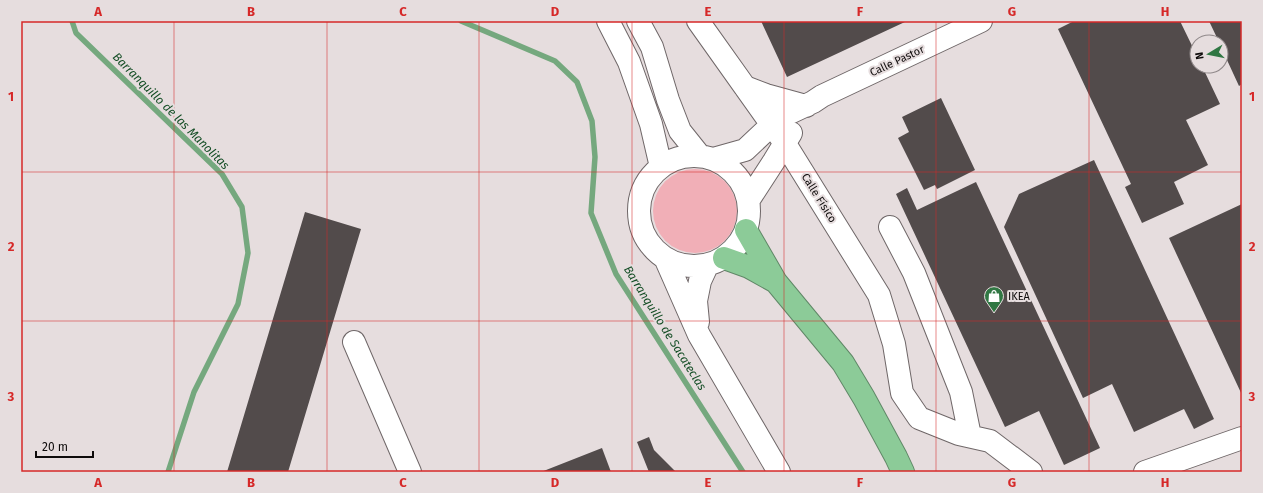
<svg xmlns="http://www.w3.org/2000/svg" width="1263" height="493" font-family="'Fira Sans',sans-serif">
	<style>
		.green { fill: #f1afb7 }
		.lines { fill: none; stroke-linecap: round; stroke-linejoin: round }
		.stream { stroke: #75a87e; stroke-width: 5.5 }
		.building { fill: #524b4b }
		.minor-casing { stroke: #6f6768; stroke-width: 24 }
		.highway-casing { stroke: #608867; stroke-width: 24 }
		.minor { stroke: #fff; stroke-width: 22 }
		.highway { stroke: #8ccb98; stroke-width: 22 }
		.grid { fill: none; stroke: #d62828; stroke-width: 1; stroke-opacity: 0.55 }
		.labels { text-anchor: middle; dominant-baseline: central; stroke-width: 4; stroke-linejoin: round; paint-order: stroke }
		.street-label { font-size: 11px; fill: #0e0b0b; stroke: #e6ddde }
		.poi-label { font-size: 11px; fill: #0e0b0b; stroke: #e6ddde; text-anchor: start }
		.water-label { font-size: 12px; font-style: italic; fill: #154e26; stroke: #e6ddde }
		.neatline { fill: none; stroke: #d62828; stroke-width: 1.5 }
		.grid-label { font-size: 13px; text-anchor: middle; font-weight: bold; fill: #d62828 }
	</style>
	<rect width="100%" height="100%" fill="#e6ddde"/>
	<path class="green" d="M653 211a42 42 0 1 1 84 0a42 42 0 1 1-84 0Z"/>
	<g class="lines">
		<path class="stream" d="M72,21L76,33L222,174L242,207L248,253L238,304L194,392L168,472
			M461,21L555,61L577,82L592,121L595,157L591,213L616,274L743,472"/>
	</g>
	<path class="building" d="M761,21H907L787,77Z
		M1074,21H1180L1197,56V66H1202L1220,104L1186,120L1208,165L1174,182L1184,204L1142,223L1125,187L1131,184L1058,29Z
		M1209,21H1242V84L1239,86L1221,47V42H1219Z
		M941,98L975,170L937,189L935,185L924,190L898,138L909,132L902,117Z
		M1094,160L1214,419L1194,429L1184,409L1134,432L1112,384L1083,398L1004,227L1019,194Z
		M976,182L1100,448L1064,465L1039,411L1005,427L896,194L907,188L917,210Z
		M1242,204V395L1169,238Z
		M305,212L361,229L288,472H227Z
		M649,437L654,450L676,472H649L637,442Z
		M602,448L611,472H541Z"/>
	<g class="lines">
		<defs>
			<path id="minor" d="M608,21L629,62L651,124L661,167
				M638,21L652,47L668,100L680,131L700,156
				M698,21L784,142L879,295L894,344L902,393L919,418L959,434L990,441L1031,472
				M745,87L766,95L806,106
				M639 211a55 55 0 1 1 110 0a55 55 0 1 1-110 0Z
				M713,159L745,150L779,118L813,102L822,96L981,21
				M748,201L774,161L791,133
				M890,227L914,273L961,392L970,436
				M666,260L699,335L779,472
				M698,322L696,301L700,281L707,266
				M354,342L410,472
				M1145,472L1242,438"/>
			<path id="highway" d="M746,230L776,282L843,363L864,398L896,457L903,472
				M724,258L749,267L776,282"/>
		</defs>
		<use href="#minor" class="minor-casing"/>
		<use href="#highway" class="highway-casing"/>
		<use href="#minor" class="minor"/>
		<use href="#highway" class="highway"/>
	</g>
	<path class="grid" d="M174,21V472M327,21V472M479,21V472M632,21V472M784,21V472M936,21V472M1089,21V472M21,172H1242M21,321H1242"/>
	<defs>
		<symbol id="shop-pin" viewBox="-11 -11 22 30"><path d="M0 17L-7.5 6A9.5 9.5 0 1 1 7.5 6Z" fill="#307743" stroke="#e6ddde"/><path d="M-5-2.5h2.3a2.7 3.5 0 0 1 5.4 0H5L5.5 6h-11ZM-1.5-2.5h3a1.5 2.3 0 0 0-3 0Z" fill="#fff"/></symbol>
	</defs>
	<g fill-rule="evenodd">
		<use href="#shop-pin" x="983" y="285" width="22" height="30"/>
	</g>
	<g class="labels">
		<g class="street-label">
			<text transform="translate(897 61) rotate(-25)">Calle Pastor</text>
			<text transform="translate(819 198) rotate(58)">Calle Físico</text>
		</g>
		<g class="poi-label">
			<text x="1008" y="296">IKEA</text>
		</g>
		<g class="water-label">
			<text transform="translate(171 111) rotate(45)">Barranquillo de las Manolitas</text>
			<text transform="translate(665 328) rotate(58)">Barranquillo de Sacateclas</text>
		</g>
	</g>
	<rect width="1263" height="493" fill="none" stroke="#e6ddde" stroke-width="44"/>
	<g transform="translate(1209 54) rotate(260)"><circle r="19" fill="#e6ddde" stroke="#90898a"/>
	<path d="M0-3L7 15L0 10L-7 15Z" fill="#307743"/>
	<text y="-6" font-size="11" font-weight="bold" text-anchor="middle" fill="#0e0b0b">N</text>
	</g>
	<path d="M36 451v6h57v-6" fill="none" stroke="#0e0b0b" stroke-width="2"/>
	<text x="42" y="451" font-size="12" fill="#0e0b0b" stroke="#e6ddde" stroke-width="3" paint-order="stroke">20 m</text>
	<rect x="22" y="22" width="1219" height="449" class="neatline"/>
	<g class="grid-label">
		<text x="98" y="16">A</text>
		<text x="251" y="16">B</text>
		<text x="403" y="16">C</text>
		<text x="555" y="16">D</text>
		<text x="708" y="16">E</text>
		<text x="860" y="16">F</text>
		<text x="1012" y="16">G</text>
		<text x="1165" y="16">H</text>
		<text x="11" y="101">1</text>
		<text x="1252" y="101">1</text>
		<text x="11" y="251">2</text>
		<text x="1252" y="251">2</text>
		<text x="11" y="401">3</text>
		<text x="1252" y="401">3</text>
		<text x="98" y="487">A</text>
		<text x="251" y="487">B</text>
		<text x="403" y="487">C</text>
		<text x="555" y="487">D</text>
		<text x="708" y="487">E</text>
		<text x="860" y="487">F</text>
		<text x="1012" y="487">G</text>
		<text x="1165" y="487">H</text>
	</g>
</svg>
